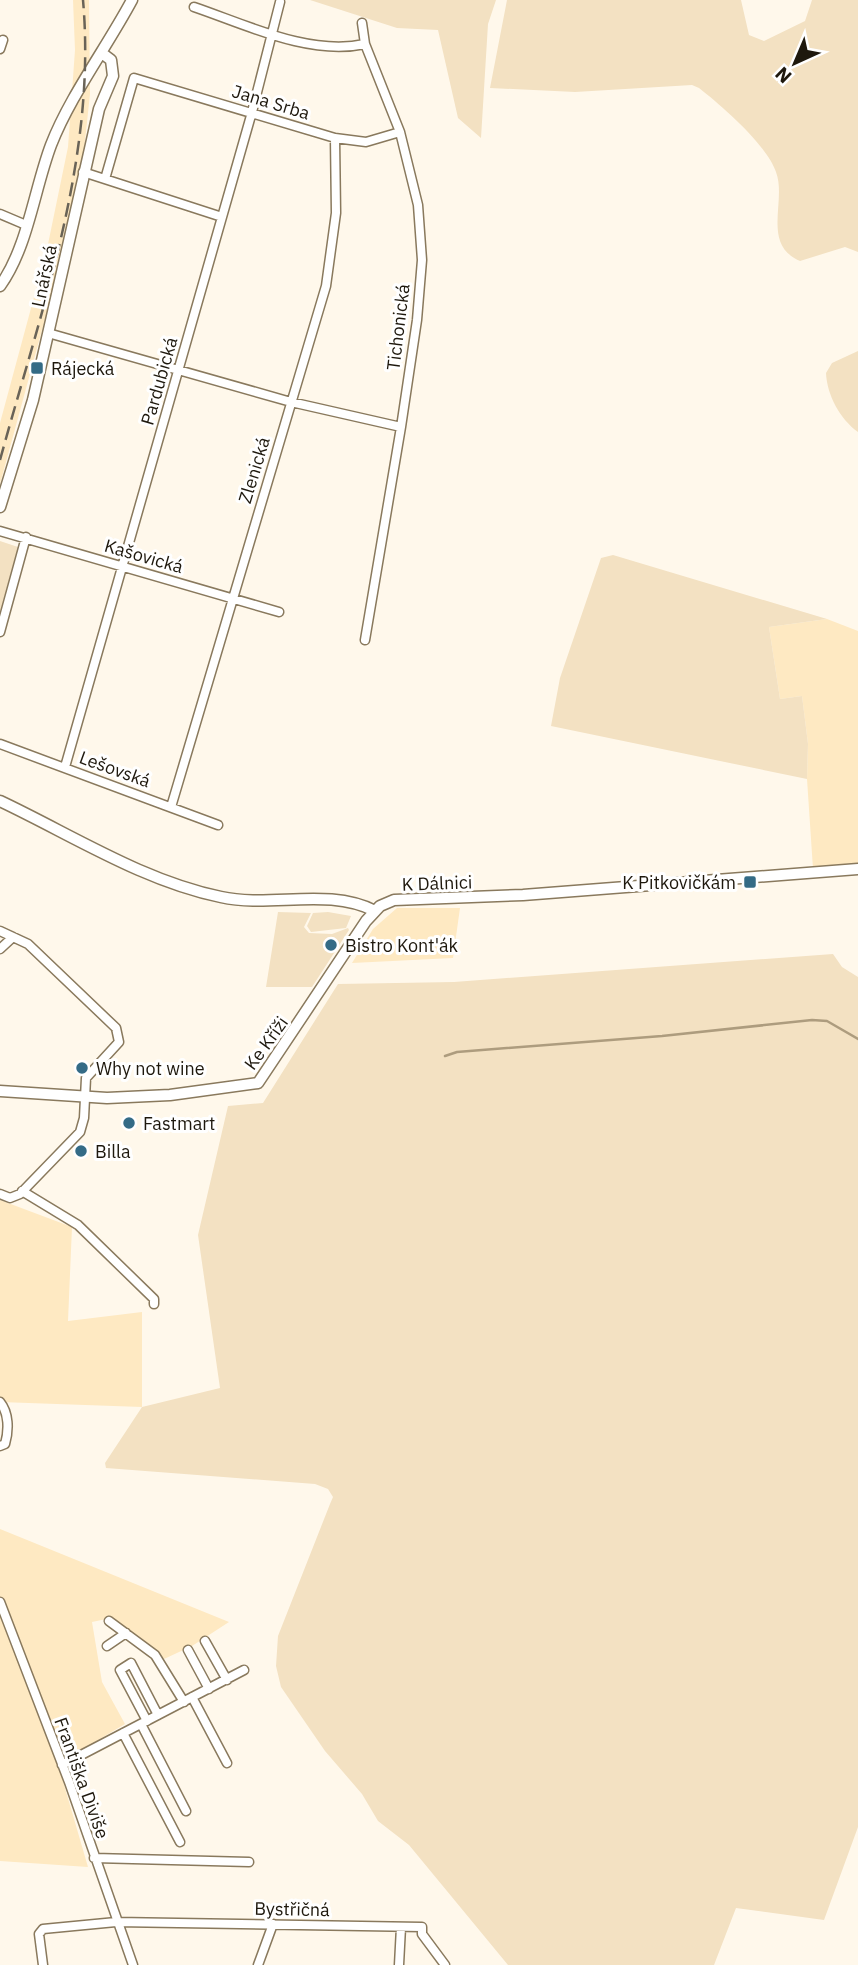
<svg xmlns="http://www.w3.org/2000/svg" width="858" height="1965" font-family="'IBM Plex Sans',sans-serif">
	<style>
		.built { fill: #fee9c2 }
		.green { fill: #f3e1c2 }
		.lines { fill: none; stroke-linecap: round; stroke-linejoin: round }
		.stream { stroke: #ad9c7e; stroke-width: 2.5 }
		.minor-casing { stroke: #89795d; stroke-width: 11 }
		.tertiary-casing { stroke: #89795d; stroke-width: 13 }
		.minor { stroke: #fff; stroke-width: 8 }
		.tertiary { stroke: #fff; stroke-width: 10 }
		.rail { stroke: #696357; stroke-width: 2.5; stroke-dasharray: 14 7; stroke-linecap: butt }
		.poi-dot { fill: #346b86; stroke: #fff; stroke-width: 2.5 }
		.labels { text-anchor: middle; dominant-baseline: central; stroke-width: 6; stroke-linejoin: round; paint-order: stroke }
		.street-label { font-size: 18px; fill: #1e180d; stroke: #fff }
		.poi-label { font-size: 18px; fill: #1e180d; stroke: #fff; text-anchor: start }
	</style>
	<rect width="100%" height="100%" fill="#fff8eb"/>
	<path class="built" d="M73,0H89L90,94L84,150L63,253L0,484V423L47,249L68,147L75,50Z
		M827,619L858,631V865L813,869L807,779L808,744L802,696L780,699L769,627Z
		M397,908H460L453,958L352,963L373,929Z
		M0,1200L72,1227L68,1321L142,1312V1407L0,1402Z
		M0,1529L229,1622L192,1646L164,1659L111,1618L92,1622L102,1682L125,1724L58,1764L88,1867L0,1861Z"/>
	<path class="green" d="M310,0H496L488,24L481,138L458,118L438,30L397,28Z
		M507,0H741L749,35L764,41L805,21L812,0H858V252L845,247L800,261C761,244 787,201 776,172C767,145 722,106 699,88L692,85L575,92L490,88Z
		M858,351V432C840,419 827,395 826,373L832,363Z
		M0,541L18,547L0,613Z
		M613,555L827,619L769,627L780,699L802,696L808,744L807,779L551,726L560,678L601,558Z
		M278,912L311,913L304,927L309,933L332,934L348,928L349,930L312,987H266Z
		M328,912L351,916L346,928L311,932L307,926L313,913Z
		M833,954L842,967L858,977V1827L824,1920L736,1908L714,1965H508L409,1845L378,1821L362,1794L325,1751L281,1687L276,1666L278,1636L330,1504L333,1497L328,1489L315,1484L106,1468L105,1463L142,1407L220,1388L198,1235L228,1106L263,1103L338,984L454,982Z"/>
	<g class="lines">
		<path class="stream" d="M445,1056L457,1052L662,1036L812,1020L827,1021L858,1039"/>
		<defs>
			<path id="minor" d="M194,7C247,25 309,56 365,44
				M362,23L365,44L400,132L418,205L422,260L417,320L401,427L365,640
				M0,49L3,40
				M83,172L222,217
				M105,179L134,78L335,138L366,142L400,132
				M0,214L26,225
				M48,333L291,402L401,427
				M0,531L279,612
				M0,632L26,537
				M0,744L218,825
				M65,767L252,112L280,2
				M171,807L326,286L336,213L335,138
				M0,931L28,944L116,1028L119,1042L86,1078L84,1118L80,1132L20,1194L10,1198L0,1194
				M0,949L13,937
				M22,1191L78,1225L154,1299V1304
				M0,1402C9,1413 9,1430 5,1444L0,1446
				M0,1602L69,1782L133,1965
				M109,1621L155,1655L184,1702
				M205,1641L227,1680
				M107,1646L126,1633
				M188,1650L209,1689
				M192,1697L227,1763
				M147,1721L120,1670L131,1663L158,1715
				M141,1724L186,1811
				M123,1733L180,1842
				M62,1765L244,1670
				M94,1858L249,1862
				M43,1965L39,1934L43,1929L116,1922L422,1927V1934L445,1965
				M258,1965L273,1924
				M399,1965L401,1927"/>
			<path id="tertiary" d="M0,286C28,247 34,190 51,145C70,96 107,47 132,0
				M0,507L33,400L99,109L113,76L111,60L103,54
				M0,801C72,835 143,881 221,897C271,908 328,887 375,911
				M0,1091L107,1098L170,1095L258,1083L366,921L380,906L394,900L523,895L858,869"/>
		</defs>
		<use href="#minor" class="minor-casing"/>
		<use href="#tertiary" class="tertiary-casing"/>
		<use href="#minor" class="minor"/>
		<use href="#tertiary" class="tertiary"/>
		<path class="rail" d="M0,460C41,310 97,158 83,0"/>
	</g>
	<g class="poi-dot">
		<rect x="30" y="361" width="14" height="14" rx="3.5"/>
		<rect x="743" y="875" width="14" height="14" rx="3.5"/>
		<circle cx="331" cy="945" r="7"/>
		<circle cx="82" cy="1068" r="7"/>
		<circle cx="129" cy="1123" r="7"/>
		<circle cx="81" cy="1151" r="7"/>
	</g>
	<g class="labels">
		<g class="street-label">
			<text transform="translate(271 102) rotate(17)">Jana Srba</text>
			<text transform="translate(44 276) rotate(-78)">Lnářská</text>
			<text transform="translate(398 327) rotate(-83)">Tichonická</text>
			<text transform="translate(159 381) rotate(-74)">Pardubická</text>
			<text transform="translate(254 470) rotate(-73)">Zlenická</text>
			<text transform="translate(144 556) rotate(16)">Kašovická</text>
			<text transform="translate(115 769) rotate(20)">Lešovská</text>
			<text transform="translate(437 883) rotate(-2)">K Dálnici</text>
			<text transform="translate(266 1043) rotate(-54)">Ke Kříži</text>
			<text transform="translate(82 1778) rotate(70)">Františka Diviše</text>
			<text transform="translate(292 1909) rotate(1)">Bystřičná</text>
		</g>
		<g class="poi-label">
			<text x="51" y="368">Rájecká</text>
			<text x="736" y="882" text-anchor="end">K Pitkovičkám</text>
			<text x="345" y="945">Bistro Kont'ák</text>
			<text x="96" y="1068">Why not wine</text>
			<text x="143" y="1123">Fastmart</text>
			<text x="95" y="1151">Billa</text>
		</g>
	</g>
	<g transform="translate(795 63) rotate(224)" stroke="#ffffff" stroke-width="5" paint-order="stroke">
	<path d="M0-5L12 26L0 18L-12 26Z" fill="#1e180d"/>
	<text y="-10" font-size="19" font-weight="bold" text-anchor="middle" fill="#1e180d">N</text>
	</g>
</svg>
